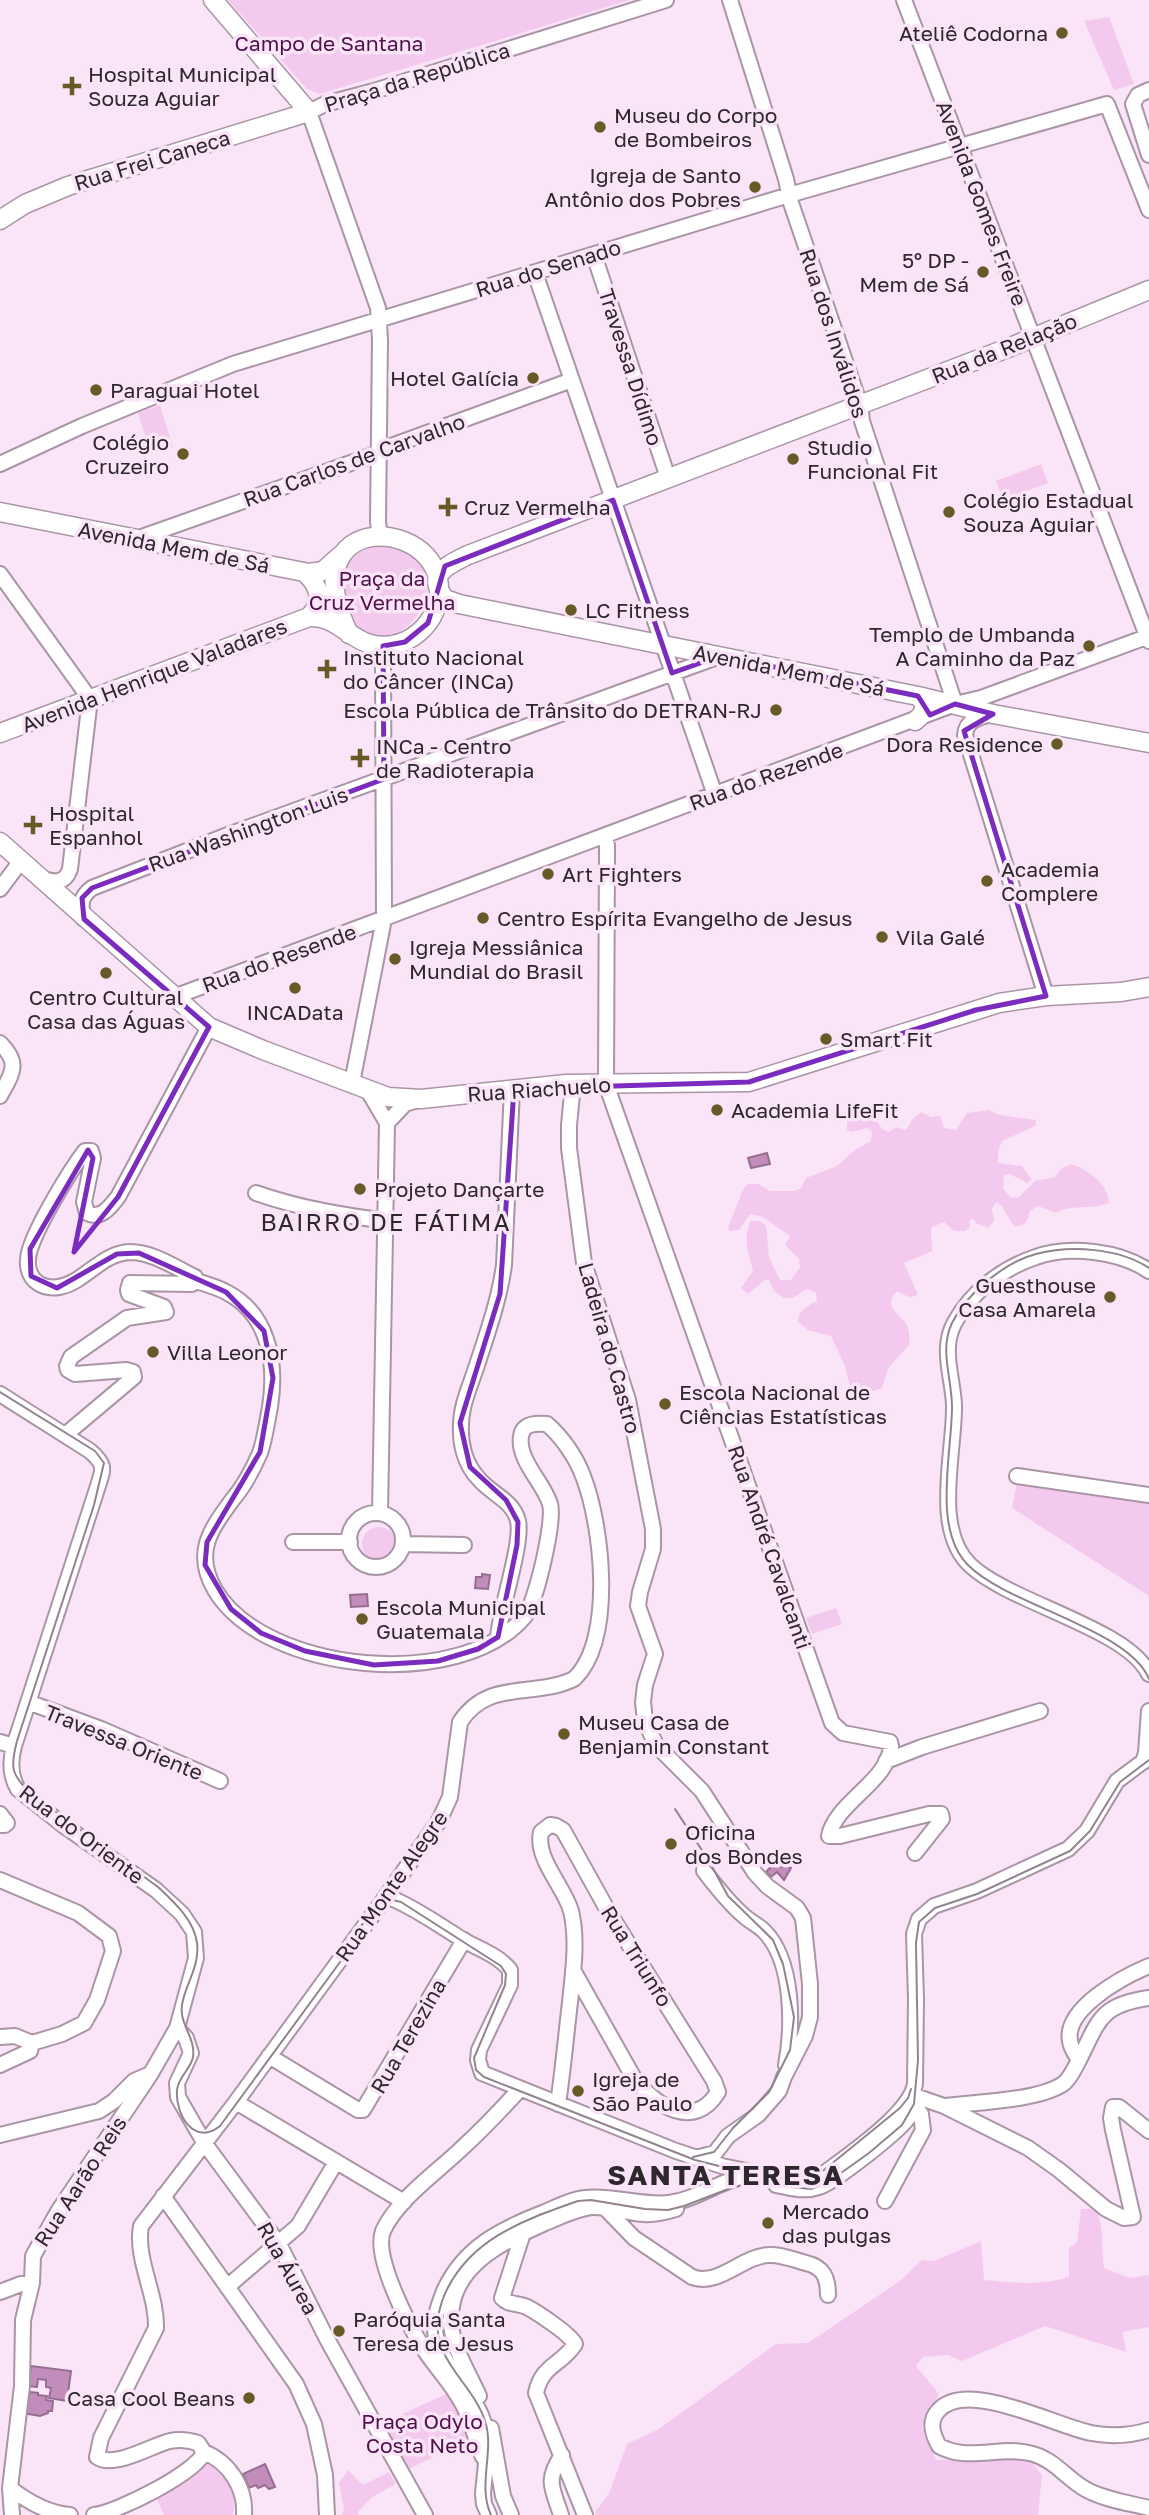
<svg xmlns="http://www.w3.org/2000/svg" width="1149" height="2515" font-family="'Golos Text',sans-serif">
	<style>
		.green { fill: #f4c9ee }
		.water { fill: #c28dbb; stroke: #966e91; stroke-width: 2 }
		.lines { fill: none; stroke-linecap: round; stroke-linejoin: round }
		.minor-casing { stroke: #aa95a7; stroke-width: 18 }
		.major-casing { stroke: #aa95a7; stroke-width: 21 }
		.minor { stroke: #fff; stroke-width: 14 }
		.major { stroke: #fff; stroke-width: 18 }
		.tram { stroke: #91838f; stroke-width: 2 }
		.marked { fill: none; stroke: #7b2cbf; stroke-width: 5; stroke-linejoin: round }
		.poi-dot { fill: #675a27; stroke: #fae4f7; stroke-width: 2.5 }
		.labels { text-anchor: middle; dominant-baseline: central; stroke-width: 7; stroke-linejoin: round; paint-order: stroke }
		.poi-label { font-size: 21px; fill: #2f272e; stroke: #fae4f7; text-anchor: start }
		.park-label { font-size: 21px; fill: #50114c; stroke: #fae4f7 }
		.street-label { font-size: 21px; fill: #2f272e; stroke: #fae4f7 }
		.quarter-label { font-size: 24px; letter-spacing: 2px; fill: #2f272e; stroke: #fae4f7 }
		.district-label { font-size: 28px; font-weight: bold; letter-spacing: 2px; fill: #2f272e; stroke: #fae4f7 }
	</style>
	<rect width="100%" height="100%" fill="#fae4f7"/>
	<path class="green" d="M228,0H630L320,94L307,89Z
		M1109,17L1134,84L1114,90L1084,21Z
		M160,405L173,447L151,454L138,413Z
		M1041,464L1048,483L1003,500L996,481Z
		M382,544C388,546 397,547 403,549C463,577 399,670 354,624C349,619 345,612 341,606C344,566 338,556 382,544Z
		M989,1110L999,1115L1036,1120L1035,1126L1002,1141L998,1152V1163L1022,1166L1032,1180L1027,1183L1010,1174L1004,1175L1003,1188L1010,1197L1018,1198L1035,1181L1055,1177L1061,1169L1071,1164C1088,1170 1108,1183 1109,1203C1092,1210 1070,1204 1056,1213L1038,1206L1030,1211C1027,1222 1026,1226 1014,1226L1001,1205L996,1202L992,1209L994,1221L988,1228L976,1223L973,1219L969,1221L970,1227L965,1231H954L944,1222L932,1227C929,1235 933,1242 932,1251L904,1263L918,1295L909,1297L897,1291C884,1306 895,1310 904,1321C910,1328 910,1337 909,1345L889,1367L882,1388C870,1393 862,1394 850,1387L845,1366L831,1336L808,1330L798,1322C798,1310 807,1306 817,1301L816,1293L807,1289L793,1298H784L774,1291L769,1280H765L748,1294L741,1288L753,1271C749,1254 742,1238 751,1221H760L766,1226L769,1257L780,1280H791L800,1267L799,1259L785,1245L790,1236L763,1217L750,1214L739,1230L730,1231L728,1228L743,1190L748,1184H758L770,1191H795L801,1188L806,1178L837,1166L855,1150L871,1141L872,1132L867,1128L852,1132L847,1130V1121L857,1112L872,1113L882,1129L889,1132L896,1127L906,1130L912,1120L921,1112L931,1117L940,1116L944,1128L956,1130L967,1113Z
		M1018,1477L1149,1497V1596L1012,1508Z
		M362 1544a17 17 0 1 1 34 0a17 17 0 1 1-34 0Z
		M836,1608L842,1624L812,1634L806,1618Z
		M1081,2209H1095C1105,2225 1101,2249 1104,2268L1130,2278L1149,2275V2327L1123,2332L1126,2352L1045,2326L962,2361L948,2355L923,2357L916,2366L939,2394C923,2422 926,2431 936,2460H1017L1032,2463L1042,2475L1038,2515H597L595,2512L609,2494L627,2444L659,2429L776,2344L808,2343L900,2281L922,2260L934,2261L981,2241L984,2280C1014,2283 1040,2286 1069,2277V2248L1077,2243Z
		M448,2393L455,2402L471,2438L407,2470L383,2423Z
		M208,2463C228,2479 237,2488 233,2515H164L156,2497Z
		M348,2470L363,2485L389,2472L396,2484L372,2497L358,2512V2515H342L344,2509L339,2483Z"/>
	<path class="water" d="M767,1153L770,1164L751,1168L748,1158Z
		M482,1574L490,1575L488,1589L475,1588L476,1577H482Z
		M367,1594L368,1606L351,1607L350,1595Z
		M776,1862L781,1867L785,1865L791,1868L784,1880L777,1872L771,1877L766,1872Z
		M31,2366L71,2371L67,2401L49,2398L51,2388L46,2387V2380L38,2379L37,2387L28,2386Z
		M30,2392L38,2393V2395L47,2396L46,2400L53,2401L52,2411H48V2413L40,2416L22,2413L25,2395L29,2396Z
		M265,2464L275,2487L269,2489L265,2485L258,2488L256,2485L249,2488L243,2474Z"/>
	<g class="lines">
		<defs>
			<path id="minor" d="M730,0L786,179L791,203L860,405L862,421L955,704
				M904,0L1149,641
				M1149,90L1138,95L1133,104L1149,155
				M594,255L668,478
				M535,273L715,795
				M0,464L82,426L233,364L789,195L1107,104L1149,210
				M380,536L378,522L380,340L378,308L309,112L325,104L374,91L666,0
				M136,539L379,453L394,445L572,380
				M0,574L90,699L70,869C65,884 54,883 41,878
				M992,714C979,717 966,720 965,735L1046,996
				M604,836L607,845L606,1084L832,1723L843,1733L890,1742L891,1746C889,1781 835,1803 829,1836H840L929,1814H941L942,1819L915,1853
				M0,889L21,861
				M84,919C80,905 80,897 92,888L228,835L720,656
				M174,997L955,704L981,698L1149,636
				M0,1043C21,1064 12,1073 0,1096
				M352,1083L384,919L383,646
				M573,1084L569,1125V1148L584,1263L628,1400L653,1529V1549L640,1592L638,1606L655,1654L645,1685L643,1702L645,1721L656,1745L702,1791L755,1873L767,1886L797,1908L803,1918L810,1984V2017L805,2036L784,2077L779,2091L758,2115L728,2136L715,2153L696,2158
				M367,1089L387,1123L380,1513
				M387,1123L405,1104L418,1100
				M256,1193C299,1208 341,1215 386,1221
				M1149,1271C1120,1251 1069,1245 1036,1257C1003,1268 972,1291 955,1322C940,1348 953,1378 954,1405C955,1451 932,1529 970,1565C1010,1603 1127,1628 1149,1674
				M0,1394L90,1451C107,1466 103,1469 97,1489L14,1746C10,1761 10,1776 18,1789L63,1825L156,1890L182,1914L194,1932L196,1958L177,2028L150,2075L59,2210L33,2256L32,2283L23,2320L22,2386L10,2488L12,2515
				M65,1435L134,1377L133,1372L126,1370L75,1374L68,1370L67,1366L71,1357L127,1318L166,1312L164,1307L129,1294L128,1290L130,1283L192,1284L196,1281
				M1017,1476L1149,1495
				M349 1540a27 27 0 1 1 54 0a27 27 0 1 1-54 0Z
				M293,1542H350
				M403,1544L464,1545
				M498,1637C500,1609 523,1543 518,1521C513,1500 491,1494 479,1479C465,1465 460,1444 461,1425C461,1406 470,1386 476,1368C487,1334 499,1301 504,1265L512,1089
				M28,1702L101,1729L220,1781
				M0,1742L14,1746
				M886,1761L922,1747L1040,1711
				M1143,1762L1146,1753L1149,1711
				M0,1814L7,1823L5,1825H0
				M704,1871C716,1886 728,1902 743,1915C749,1921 758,1925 764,1931C794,1961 793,2027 786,2065
				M0,1880L78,1913L109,1936L113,1951L97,2000L84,2023L62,2034L32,2043L30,2051L0,2065
				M385,1898H391C417,1909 439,1925 463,1940C479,1949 498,1955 510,1970V1985L479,2050L478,2060L482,2073L676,2151L722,2166L751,2172
				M177,2028L186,2038L191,2053L177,2083L178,2097L205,2144L279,2244L327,2339L425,2515
				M0,2037L15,2036L32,2043
				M269,2056L358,2110H363L464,1940
				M1079,2060C1076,2055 1072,2050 1071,2045C1059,2010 1125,1976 1149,1966
				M912,2095L944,2106L1028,2148L1059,2170L1106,2209L1124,2218L1133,2217L1113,2130L1111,2118L1113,2107H1119L1149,2131
				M236,2102L404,2202
				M558,2104C563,2070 566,2036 570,2002C573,1973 578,1940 571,1911C564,1886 535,1859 541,1832L550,1825L556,1826L563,1830L608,1911L714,2081L718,2092C694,2131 657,2106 635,2080L573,1970
				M946,2106C977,2102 1037,2101 1063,2084C1070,2079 1074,2069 1078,2062C1099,2021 1099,2005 1149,1998
				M0,2135L99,2111L114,2101L134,2081L148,2075
				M776,2185C790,2188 805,2192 819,2187C834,2182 903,2129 910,2115C913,2109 913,2105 910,2099
				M163,2196L296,2384L314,2424L325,2475L327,2515
				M885,2201L923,2130L921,2114L912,2103
				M604,2207L634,2238L692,2277C719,2287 742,2256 769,2255C781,2254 794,2260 806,2263C823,2267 828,2277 828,2295
				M523,2233L502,2298C508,2305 518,2303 527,2307C538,2313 570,2334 575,2344C562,2365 542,2364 536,2393L585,2515
				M227,2287L298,2226L336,2162
				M0,2292L21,2284L32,2283
				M479,2396C469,2373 451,2346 451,2321C449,2266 503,2242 545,2223C560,2217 575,2209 591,2207C609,2206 627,2213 644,2214C655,2215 666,2212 676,2209
				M491,2428L503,2496L511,2515
				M1149,2430C1129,2436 1111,2437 1091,2433C1055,2426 966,2378 938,2411C928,2422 933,2435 939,2446C968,2462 999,2446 1029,2453C1054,2458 1066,2479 1087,2490C1106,2500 1129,2503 1149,2508
				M204,2452C229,2462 246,2488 244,2515
				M483,2457C475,2439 472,2420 462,2403C451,2382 434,2366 422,2346C408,2324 373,2256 383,2231C397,2200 436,2173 460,2150C481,2131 501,2110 520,2089
				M10,2488C28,2502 47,2513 70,2515
				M94,2515C116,2513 198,2472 204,2452L198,2443C189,2440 179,2439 170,2441C152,2445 114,2469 97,2457L101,2438L156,2328C157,2294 135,2259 141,2226L236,2102L385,1898L439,1821L450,1797L460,1722C486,1683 523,1695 561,1684C566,1682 571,1681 575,1678C615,1638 602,1524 583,1476C576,1457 562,1437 547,1424C536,1423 523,1423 521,1436C517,1460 544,1483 550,1504C555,1521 536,1602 525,1616C462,1692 265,1674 215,1590C193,1552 211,1529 233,1499C244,1486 253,1469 260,1453C265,1439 267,1422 270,1407C277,1363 269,1314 226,1292C217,1287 206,1284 196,1281L195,1277C176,1268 153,1252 130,1252C101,1253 84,1283 59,1287C52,1288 44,1287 38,1283C27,1276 26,1261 30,1249C38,1224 69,1172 85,1151H91L93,1158L84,1202L87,1213C101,1220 110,1207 118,1197L209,1027
				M489,2515L484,2504L483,2494C485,2469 491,2439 481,2415C468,2384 432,2358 435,2322C436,2311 440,2301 444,2291C464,2247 501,2229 545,2212C557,2207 571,2199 585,2198C613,2195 641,2206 669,2203C697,2200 721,2179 749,2176C772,2174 801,2186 822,2175C847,2156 910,2114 915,2084L916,1999L914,1934L919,1919L934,1906L977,1891L1068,1849L1087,1831L1117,1781L1149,1757
				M561,2515C552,2487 545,2481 562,2455"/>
			<path id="major" d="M0,220L25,204L68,186L309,112L213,0
				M1149,290L1008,348L468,555C448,565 425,574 445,599L459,604L918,696L993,714L1149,743
				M0,512L309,573L323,571L341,555
				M304,572C320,585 324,602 309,617
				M915,721C925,713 928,705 918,696
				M0,733L309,617C343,615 354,652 392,645C411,642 428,628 435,610C468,519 283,497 349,634
				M0,842L209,1027L263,1050L388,1097L421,1099L566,1084L749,1082L999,1003L1046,996L1121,992L1149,987"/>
		</defs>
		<use href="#minor" class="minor-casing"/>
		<use href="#major" class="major-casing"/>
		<use href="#minor" class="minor"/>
		<use href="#major" class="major"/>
		<path class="tram" d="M1149,1268C1119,1248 1071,1245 1036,1254C1005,1262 966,1294 952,1323C939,1350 952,1378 952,1407C952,1453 932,1529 968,1565C1007,1605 1129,1629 1149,1679
			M0,1392L95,1451L104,1463L94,1505L17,1741C10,1768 11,1774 31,1794L158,1887C174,1902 194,1920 197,1943C200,1967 185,1984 182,2005C179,2024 196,2038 193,2057C191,2069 178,2077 177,2090C175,2114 194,2147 220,2126L343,1958L362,1924
			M675,1809L709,1861L728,1896L773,1940L783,1964L794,2017L790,2050L769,2092L733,2128L714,2152L693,2157
			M358,1931L377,1904L385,1898L401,1902L501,1966L506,1974L505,1985L474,2058L476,2070L484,2077L695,2160L763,2177
			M771,2178L808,2177L819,2174L900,2108L908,2098L911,2089
			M491,2515C477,2485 495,2451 485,2421C476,2392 449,2372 440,2343C435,2327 438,2311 444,2296C468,2239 524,2220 578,2201L591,2200L645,2209L668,2210L684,2206L731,2188L749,2183L811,2189L827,2183L869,2153L902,2125L914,2104L918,2060L916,1943L919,1922L935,1908L977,1894L1070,1851L1090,1831L1120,1782L1149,1760"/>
	</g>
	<path class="marked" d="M613,500L672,673L720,656L918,696L930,715L955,704L993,714L964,731L1046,996L976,1010L749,1082L514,1089L500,1294L460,1423L470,1467L506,1500L518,1522L517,1545L498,1637L478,1649L438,1661L374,1665L305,1651L261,1633L231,1609L205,1565L207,1542L260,1452L273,1378L264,1331L226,1292L139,1253L117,1254L57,1288L31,1276L30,1249L88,1150L93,1158L74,1252L118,1197L209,1027L84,919L82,898L92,888L384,779L383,646L405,642L428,623L445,566Z"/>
	<g class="poi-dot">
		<circle cx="1062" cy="33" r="7"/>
		<path d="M68.5 75.5h7v7h7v7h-7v7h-7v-7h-7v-7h7z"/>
		<circle cx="600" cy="127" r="7"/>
		<circle cx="755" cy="187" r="7"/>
		<circle cx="983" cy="272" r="7"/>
		<circle cx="533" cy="378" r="7"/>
		<circle cx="96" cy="390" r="7"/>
		<circle cx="183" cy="454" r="7"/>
		<circle cx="793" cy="459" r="7"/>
		<path d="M444.5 496.5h7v7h7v7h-7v7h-7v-7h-7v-7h7z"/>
		<circle cx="949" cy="512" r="7"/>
		<circle cx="571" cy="610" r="7"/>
		<circle cx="1089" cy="646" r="7"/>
		<path d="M323.5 658.5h7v7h7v7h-7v7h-7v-7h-7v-7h7z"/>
		<circle cx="776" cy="710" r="7"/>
		<circle cx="1057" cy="744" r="7"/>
		<path d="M356.5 747.5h7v7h7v7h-7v7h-7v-7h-7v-7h7z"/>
		<path d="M29.5 814.5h7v7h7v7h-7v7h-7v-7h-7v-7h7z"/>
		<circle cx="548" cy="874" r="7"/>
		<circle cx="987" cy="881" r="7"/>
		<circle cx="483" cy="918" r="7"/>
		<circle cx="882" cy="937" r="7"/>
		<circle cx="395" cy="959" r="7"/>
		<circle cx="106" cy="973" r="7"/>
		<circle cx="295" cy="988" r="7"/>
		<circle cx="826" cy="1039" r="7"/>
		<circle cx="717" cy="1110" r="7"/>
		<circle cx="360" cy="1189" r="7"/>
		<circle cx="1110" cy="1297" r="7"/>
		<circle cx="153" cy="1352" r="7"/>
		<circle cx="665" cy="1404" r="7"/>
		<circle cx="362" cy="1619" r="7"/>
		<circle cx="564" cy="1734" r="7"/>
		<circle cx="671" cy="1844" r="7"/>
		<circle cx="578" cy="2091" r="7"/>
		<circle cx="768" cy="2223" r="7"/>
		<circle cx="339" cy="2331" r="7"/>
		<circle cx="249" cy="2398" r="7"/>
	</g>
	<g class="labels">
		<g class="poi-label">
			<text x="1048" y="33" text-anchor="end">Ateliê Codorna</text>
			<text x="88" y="74">Hospital Municipal<tspan x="88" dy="24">Souza Aguiar</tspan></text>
			<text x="614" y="115">Museu do Corpo<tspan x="614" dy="24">de Bombeiros</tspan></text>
			<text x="741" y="175" text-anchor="end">Igreja de Santo<tspan x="741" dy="24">Antônio dos Pobres</tspan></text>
			<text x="969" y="260" text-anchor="end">5º DP -<tspan x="969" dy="24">Mem de Sá</tspan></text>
			<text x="519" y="378" text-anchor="end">Hotel Galícia</text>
			<text x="110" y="390">Paraguai Hotel</text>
			<text x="169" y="442" text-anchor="end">Colégio<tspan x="169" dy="24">Cruzeiro</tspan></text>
			<text x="807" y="447">Studio<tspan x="807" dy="24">Funcional Fit</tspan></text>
			<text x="963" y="500">Colégio Estadual<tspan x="963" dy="24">Souza Aguiar</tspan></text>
			<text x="464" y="507">Cruz Vermelha</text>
			<text x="585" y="610">LC Fitness</text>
			<text x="1075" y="634" text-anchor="end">Templo de Umbanda<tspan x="1075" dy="24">A Caminho da Paz</tspan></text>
			<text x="343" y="657">Instituto Nacional<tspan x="343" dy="24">do Câncer (INCa)</tspan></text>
			<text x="762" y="710" text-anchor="end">Escola Pública de Trânsito do DETRAN-RJ</text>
			<text x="1043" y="744" text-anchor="end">Dora Residence</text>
			<text x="376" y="746">INCa - Centro<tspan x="376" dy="24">de Radioterapia</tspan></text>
			<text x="49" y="813">Hospital<tspan x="49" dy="24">Espanhol</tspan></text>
			<text x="1001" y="869">Academia<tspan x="1001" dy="24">Complere</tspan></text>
			<text x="562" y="874">Art Fighters</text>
			<text x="497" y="918">Centro Espírita Evangelho de Jesus</text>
			<text x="896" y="937">Vila Galé</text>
			<text x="409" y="947">Igreja Messiânica<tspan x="409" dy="24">Mundial do Brasil</tspan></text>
			<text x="106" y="997" text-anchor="middle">Centro Cultural<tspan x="106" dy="24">Casa das Águas</tspan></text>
			<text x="295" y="1012" text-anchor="middle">INCAData</text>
			<text x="840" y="1039">Smart Fit</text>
			<text x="731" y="1110">Academia LifeFit</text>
			<text x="374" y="1189">Projeto Dançarte</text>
			<text x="1096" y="1285" text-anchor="end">Guesthouse<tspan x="1096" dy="24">Casa Amarela</tspan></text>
			<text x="167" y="1352">Villa Leonor</text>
			<text x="679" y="1392">Escola Nacional de<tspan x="679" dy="24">Ciências Estatísticas</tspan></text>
			<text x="376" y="1607">Escola Municipal<tspan x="376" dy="24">Guatemala</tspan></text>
			<text x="578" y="1722">Museu Casa de<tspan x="578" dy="24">Benjamin Constant</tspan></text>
			<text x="685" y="1832">Oficina<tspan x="685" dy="24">dos Bondes</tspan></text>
			<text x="592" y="2079">Igreja de<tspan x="592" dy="24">São Paulo</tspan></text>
			<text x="782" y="2211">Mercado<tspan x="782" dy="24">das pulgas</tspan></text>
			<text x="353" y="2319">Paróquia Santa<tspan x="353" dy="24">Teresa de Jesus</tspan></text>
			<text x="235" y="2398" text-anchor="end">Casa Cool Beans</text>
		</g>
		<g class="park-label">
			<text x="329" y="43">Campo de Santana</text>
			<text x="382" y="578">Praça da<tspan x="382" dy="24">Cruz Vermelha</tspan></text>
			<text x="422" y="2421">Praça Odylo<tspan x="422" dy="24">Costa Neto</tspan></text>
		</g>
		<g class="street-label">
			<text transform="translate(417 77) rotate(-17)">Praça da República</text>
			<text transform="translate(152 160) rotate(-17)">Rua Frei Caneca</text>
			<text transform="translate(982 203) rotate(69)">Avenida Gomes Freire</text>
			<text transform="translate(548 268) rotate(-17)">Rua do Senado</text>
			<text transform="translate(834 333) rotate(72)">Rua dos Inválidos</text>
			<text transform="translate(1004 348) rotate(-22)">Rua da Relação</text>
			<text transform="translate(631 367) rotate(72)">Travessa Dídimo</text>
			<text transform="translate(354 460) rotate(-20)">Rua Carlos de Carvalho</text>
			<text transform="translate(174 547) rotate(11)">Avenida Mem de Sá</text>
			<text transform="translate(789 670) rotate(11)">Avenida Mem de Sá</text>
			<text transform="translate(154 675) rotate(-21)">Avenida Henrique Valadares</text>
			<text transform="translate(766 776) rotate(-20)">Rua do Rezende</text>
			<text transform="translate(248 829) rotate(-20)">Rua Washington Luis</text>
			<text transform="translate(279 958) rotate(-20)">Rua do Resende</text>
			<text transform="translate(539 1089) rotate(-4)">Rua Riachuelo</text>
			<text transform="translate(610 1348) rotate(74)">Ladeira do Castro</text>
			<text transform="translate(770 1547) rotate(71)">Rua André Cavalcanti</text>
			<text transform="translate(124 1742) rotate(22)">Travessa Oriente</text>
			<text transform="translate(82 1834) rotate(37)">Rua do Oriente</text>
			<text transform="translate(391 1886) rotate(-55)">Rua Monte Alegre</text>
			<text transform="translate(637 1956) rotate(58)">Rua Triunfo</text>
			<text transform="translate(408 2036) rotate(-60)">Rua Terezina</text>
			<text transform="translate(80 2181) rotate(-57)">Rua Aarão Reis</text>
			<text transform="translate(288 2268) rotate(61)">Rua Áurea</text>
		</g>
		<g class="quarter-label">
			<text x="386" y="1221">BAIRRO DE FÁTIMA</text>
		</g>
		<g class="district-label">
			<text x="726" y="2174">SANTA TERESA</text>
		</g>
	</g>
</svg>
